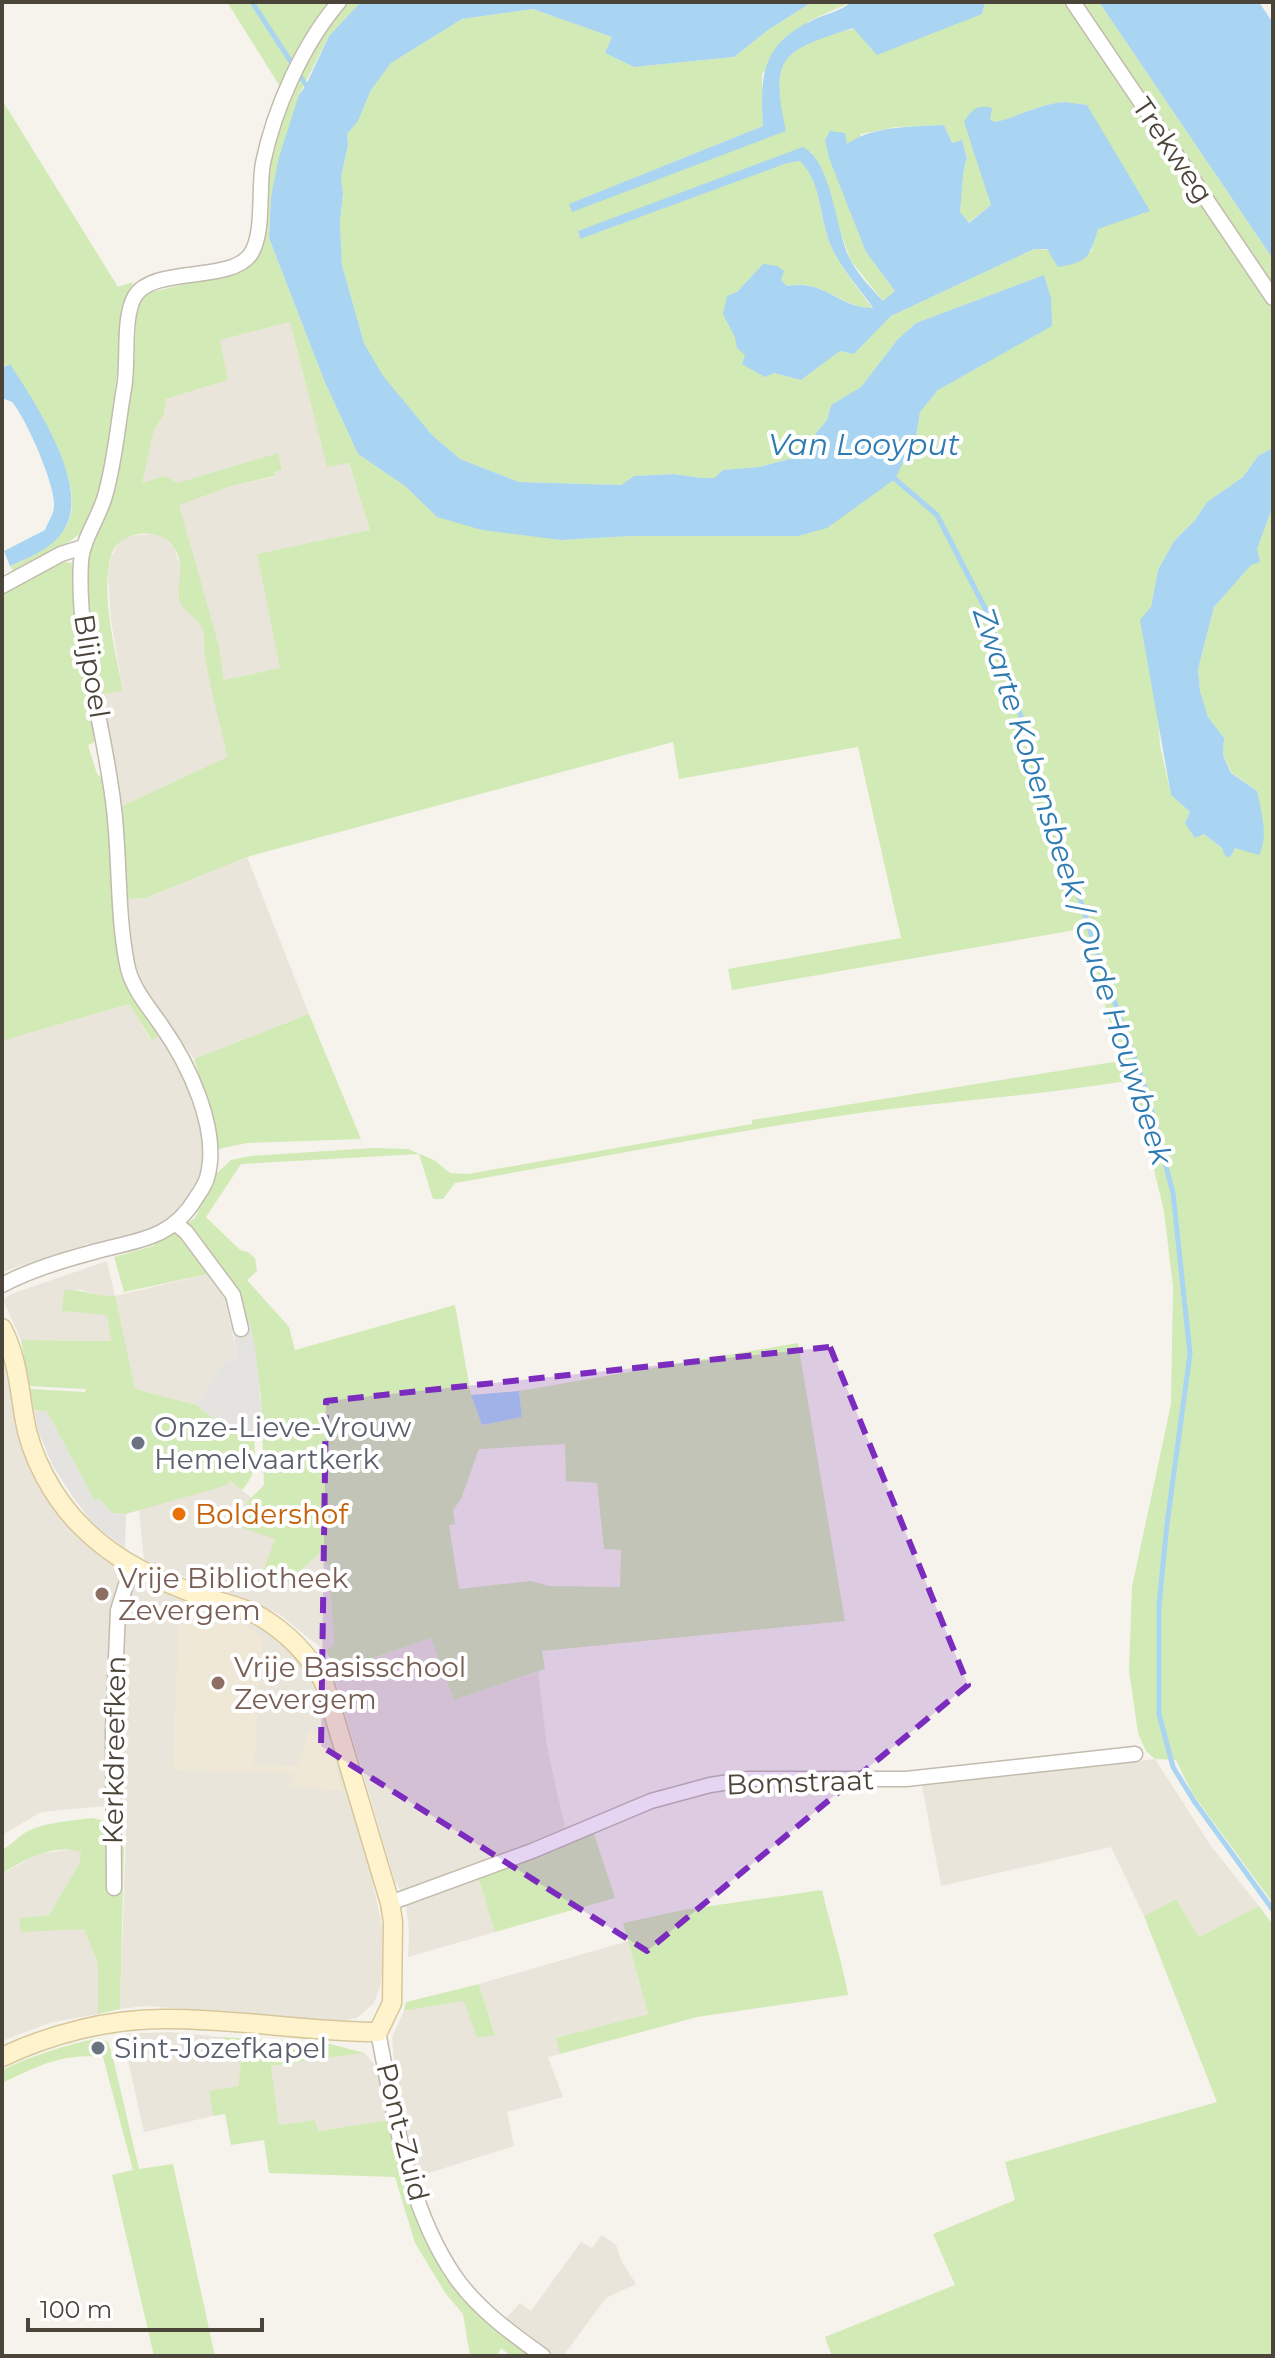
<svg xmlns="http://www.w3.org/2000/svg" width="1275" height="2358" font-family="Montserrat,sans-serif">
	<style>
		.residential { fill: #eae5da }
		.education { fill: #efe8d6 }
		.green { fill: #d2eab5; fill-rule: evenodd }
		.parking { fill: #e5e3e0 }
		.water { fill: #a9d4f2 }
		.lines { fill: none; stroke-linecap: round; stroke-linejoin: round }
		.stream { stroke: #a9d4f2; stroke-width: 5 }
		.street-casing { stroke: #c2bbae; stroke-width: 17 }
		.secondary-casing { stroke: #d6c79b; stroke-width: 21 }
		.street { stroke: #fff; stroke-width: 14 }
		.secondary { stroke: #fff3cd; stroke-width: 18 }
		.marked { fill: #7b2cbf; fill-opacity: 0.2; stroke: #7b2cbf; stroke-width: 6; stroke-dasharray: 16 10; stroke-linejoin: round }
		.worship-dot { fill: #6b7280; stroke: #fff; stroke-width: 3 }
		.food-dot { fill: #e8710a; stroke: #fff; stroke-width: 3 }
		.education-dot { fill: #8d6e63; stroke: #fff; stroke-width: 3 }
		.labels { text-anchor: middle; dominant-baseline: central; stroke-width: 8; stroke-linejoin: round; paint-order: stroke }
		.street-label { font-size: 28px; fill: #4b4439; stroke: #fff }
		.worship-label { font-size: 28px; fill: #5b616d; stroke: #fff; text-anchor: start }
		.food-label { font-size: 28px; fill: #c56008; stroke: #fff; text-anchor: start }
		.education-label { font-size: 28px; fill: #785e54; stroke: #fff; text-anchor: start }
		.water-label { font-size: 30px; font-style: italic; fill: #2e7ab2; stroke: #fff }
	</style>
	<rect width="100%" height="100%" fill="#f6f3ec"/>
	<path class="residential" d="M290,322L327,466L349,463L370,530L258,554L281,668L224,680L219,646L178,504L231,486L274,477L278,454L177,483L141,484L154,430L164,414L166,399L228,380L220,340Z
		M154,534L163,536L174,547L182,573L178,596L203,629L204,650L227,757L120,807L103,694L123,691L111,621L108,574L111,557L120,541L127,536Z
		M247,857L309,1014L194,1059L144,991L138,977L133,957L128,899L147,898Z
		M129,1004L151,1041L161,1033L183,1070L203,1137L202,1177L177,1214L147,1233L88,1244L2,1272V1041Z
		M107,1261L115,1296L208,1274L223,1292L238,1358L223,1362L197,1405L135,1389L125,1347L105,1297L81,1290H65L62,1311L107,1314L111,1341L21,1340L3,1300L11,1294Z
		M2,1352L20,1437L39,1487L68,1524L126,1573L109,1713L105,1806L41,1812L2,1835Z
		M230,1481L252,1498L275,1539L264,1572L293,1583L303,1568L320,1553L329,1568L334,1644L326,1652L279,1614L144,1561L139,1510Z
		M138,1579L180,1599L232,1614L263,1630L299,1658L314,1682L369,1865L382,1926L383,1963L380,1987L374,2003L357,2018L333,2023L199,2010L147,2006L120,2009L127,1806L120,1805L124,1611Z
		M431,1638L454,1700L538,1672L547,1747L565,1828L445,1878L402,1892L395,1882L333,1672Z
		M1155,1759L1211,1846L1259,1906L1199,1937L1176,1899L1144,1916L1111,1847L941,1886L922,1786Z
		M74,1849L82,1852L79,1864L49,1915L19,1918L62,1929H84L98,1964V2014L49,2023L2,2041V1874L38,1854Z
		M478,1877L495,1932L408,1957L409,1932L406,1903Z
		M628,1941L648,2014L557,2038L560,2054L548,2057L563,2097L507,2112L514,2146L416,2177L398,2111L392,2037L404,2011L465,2001L477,2038L495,2034L479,1984Z
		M168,2032L223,2037V2050L242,2051L238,2087L210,2091L213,2116L144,2132L122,2034Z
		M365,2053L378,2070L389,2120L317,2131L315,2120L279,2125L271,2066Z
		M602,2235L616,2245L622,2262L636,2284L606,2298L563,2356H553L504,2321L520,2303L531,2311L581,2242L592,2248Z"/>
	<path class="education" d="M179,1614L234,1618L263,1637L254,1765L298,1766L309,1730L326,1733L343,1791L289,1786L296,1773L173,1770Z"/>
	<path class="green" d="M227,2H361L329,36L299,95L271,197L269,238L324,380L358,454L405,486L437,517L561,540L631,536L916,436L920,412L938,390L1051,326V298L1044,275L916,323L898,339L861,387L831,405L827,420L816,433V452L759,467L723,470L714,478H701L674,474L634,476L621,485L519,482L460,459L432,435L382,376L364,343L342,265L340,222L343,193L341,177L348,145L347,134L358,121L371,90L391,63L462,19L533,9L612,37L605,53L634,67L734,57L768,30L812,2H851L809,21L762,74L763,126L570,204L785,131C782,116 774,85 780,70C799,21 935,19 982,14L985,2H1099L1273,259V448L1258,456L1243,477L1207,502L1195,520L1174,541L1158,570L1151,607L1160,745L1171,795L1190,812L1189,818L1203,833L1231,856L1235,848L1247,851L1257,791L1232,773L1223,755L1224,738L1208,717L1200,691L1198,669L1214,607L1251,564L1273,506V1903L1192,1793L1176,1760L1155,1759L1146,1751L1138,1733L1129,1670L1132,1587L1171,1404L1173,1287L1164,1211L1132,1080C1044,1095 955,1100 867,1112C729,1131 592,1159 455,1183L443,1199H433L419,1154L241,1164L206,1217L240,1250L248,1252L255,1258L257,1271L247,1280L289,1327L295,1350L455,1305L471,1395L482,1425L522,1417L519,1391L798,1343L845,1621L542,1651L545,1669L454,1700L431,1638L338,1670L326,1652L334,1644L329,1568L320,1553L303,1568L293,1584L263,1572L275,1539L243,1528L247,1502L264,1485L261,1397L250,1323L232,1325L223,1292L208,1274L124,1292L114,1257L153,1246L195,1218L215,1175L231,1160L250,1156L374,1148L408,1149L434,1160L450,1173L468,1174L752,1124V1120L1120,1061L1112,1028L1081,929L732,990L728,969L901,938L858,747L679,779L673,742L247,857L146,898L128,899L120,807L227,757C220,721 209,686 204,650C204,644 204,637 203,632C200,617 181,612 179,599C176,579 187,567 173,546C160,526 120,531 112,553C99,591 116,652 123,691L103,694L88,614V560L113,491L133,383L137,304L142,297L152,292L243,270L252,263L259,247L251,233L255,172L279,85ZM1066,102L1087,105L1144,214L1133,215L1097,229L1091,252L1034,249L891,316L854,354L840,351L801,380L774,373L737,348V292L763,264L787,286C823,279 838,306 873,309C857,287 839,266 829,241C818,213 823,183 800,161L787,162L580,239L578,231L811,152L851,261L883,301L895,291L866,252L849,207L861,134L896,127L944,125L952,143L962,141L967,157C962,167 962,198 960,212L968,223L991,205L965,122L990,120L994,122C1019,117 1041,103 1066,102ZM290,322L327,467L349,463L370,530L257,554L280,668L224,680L219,646L179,505L231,486L275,476L274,472L282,470L278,453L177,483L165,476L142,483L154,430L164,414L166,399L228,380L220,340ZM565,1444L566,1481L597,1483L604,1549L621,1550L620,1587L549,1586L531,1581L459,1589L449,1525L455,1524L453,1510L461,1499L479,1449Z
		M2,100L118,287L133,282L124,306L110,437L98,499L92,517L80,534L69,542L14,573L10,566C30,557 52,547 65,528C93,488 31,398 9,364L2,368Z
		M64,562L72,563L75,599L97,734L93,743L88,745L97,774L105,780L118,935L161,1033L152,1041L129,1004L2,1041V593L40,571Z
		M309,1014L361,1139L247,1143L218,1149L210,1112L194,1059Z
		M64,1290C82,1289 98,1297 115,1296L135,1389L197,1405L212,1417L254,1436C255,1459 258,1472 242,1490L230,1481L224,1486L126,1514L112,1513L99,1499L95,1502L47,1412L34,1410L30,1389L85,1392L86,1389L29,1386L21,1340L111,1341L107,1315L62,1311Z
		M92,1818L105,1821L108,1828L107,1846L124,1847L120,2009L98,2014V1964L84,1929L21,1932L19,1918L49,1915L79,1864L81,1852C56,1843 22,1860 2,1874V1850C12,1845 18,1836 28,1831C46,1822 72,1821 92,1818Z
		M593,1831L615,1898L495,1932L478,1877Z
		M822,1890C830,1926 842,1959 848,1995L697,2017L560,2054L556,2038L648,2014L623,1923L683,1910Z
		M1176,1899L1199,1937L1259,1906L1273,1925V2356H832L825,2337L955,2285L933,2234L1015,2200L1005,2162L1217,2102L1144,1916Z
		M479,1984L495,2035L477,2038L464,2001L404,2011L406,2002Z
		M223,2037L330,2044L365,2053L271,2066L279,2125L315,2120L318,2131L389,2120L429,2239L532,2356H511L501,2348L497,2356H470L463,2314L446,2294L415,2243L395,2177L269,2173L264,2140L231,2145L225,2114L213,2116L209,2091L238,2086L242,2052L223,2050Z
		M99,2038L108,2042L113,2058L139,2169L173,2164L215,2356H154L112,2175L133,2170L103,2057C62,2053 38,2066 2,2083V2070C33,2055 66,2045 99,2038Z"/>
	<path class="parking" d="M250,1323L256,1353L264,1436H254L212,1417L197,1405L223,1362L238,1358L232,1325Z
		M34,1410L47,1412L95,1501L99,1498L112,1513L126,1514L125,1548L93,1524L73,1497L53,1466L38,1431Z"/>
	<path class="water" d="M361,2H812L768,30L734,57L634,67L605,53L612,37L533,9L462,19L391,63L371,90L358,121L347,134L348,145L341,177L343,193L340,222L342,265L364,343L383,376L432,435L460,459L519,482L621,485L634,476L674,474L701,478H714L723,470L759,467L816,452V433L827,420L831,405L861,387L898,339L916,323L1044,275L1051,298L1052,326L938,390L920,412L916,436L895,479L827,528L798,536H631L561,540L482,530L437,517L405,486L358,454L324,380L269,238L271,197L279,157L299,95L306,85L329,36Z
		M851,2H985L982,14L877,55L853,28C783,51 769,54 786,131L572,212L569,204L763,126C760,77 761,45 811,21C824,14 840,12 851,2Z
		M1099,2H1259L1273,23V259Z
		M1066,102L1087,105L1150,211L1098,229C1089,258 1088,262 1058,267L1047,249H1034L891,316L854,354L840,351L801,380L774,373L765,377L742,364L745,355L737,348L735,337L723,314L727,296L737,292L763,264L777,266L784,271L781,280L787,286C826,279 836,307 873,308C860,289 843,271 833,250C818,221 824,185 800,161L787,163L580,239L578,231L803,147C833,163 835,231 851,261C859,276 872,289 883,301L895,291L866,252L829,158L825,140L830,131L845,133L847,144C875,125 911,127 944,125L952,143L962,140L967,158C962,167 962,199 960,212L969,223L991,205L964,122C972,110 977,104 992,108L990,119L994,122C1019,117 1041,103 1066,102Z
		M10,364C33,400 91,484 65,528C54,548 30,557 10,566L4,551L45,530C48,522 54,514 54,506C56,486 26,418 12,402L2,398V368Z
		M1273,448V506L1257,549L1260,562L1251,565L1214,607L1198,669L1200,691L1208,717L1224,738L1223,755L1231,773L1257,791C1261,810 1269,837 1259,855L1235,848L1231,856L1226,857L1222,848L1204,834L1195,838L1185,823L1190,812L1171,795L1140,620L1151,607L1158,570L1174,541L1195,520L1207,502L1243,477L1258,456Z
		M519,1391L522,1417L482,1425L471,1395Z"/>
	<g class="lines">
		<path class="stream" d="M252,2L306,85
			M895,479L937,515L988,614L1097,952L1147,1093L1173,1193L1190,1354L1167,1524L1159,1605V1714L1173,1767L1194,1801L1273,1910"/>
		<defs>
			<path id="street" d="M1073,2L1273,298
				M2,586L61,554L83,547
				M176,1224L186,1232L233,1295L241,1329
				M2,1285C30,1270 60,1261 90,1253C133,1240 170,1242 196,1198C200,1192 205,1185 207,1178C221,1130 188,1063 161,1025C148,1006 131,987 127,964C117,913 120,860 114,809C105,727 76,643 81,561C83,538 99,518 105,496C115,462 118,423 124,388C129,362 122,318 135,296C153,266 229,283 250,255C265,234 258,189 263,163C274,109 303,44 339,2
				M114,1888L113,1731L118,1610L132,1566
				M390,1903L532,1851L651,1801L710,1785L749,1779H906L1135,1754
				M378,2032C394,2112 407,2208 456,2278C479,2310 511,2333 543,2356"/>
			<path id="secondary" d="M2,1328C17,1357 19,1385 24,1416C30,1456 54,1500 83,1528C117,1562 159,1581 204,1597C222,1603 244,1607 261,1617C289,1634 308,1654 324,1682L390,1903L393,1922L392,2003L378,2032C306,2032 235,2018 163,2019C108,2019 51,2034 2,2057"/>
		</defs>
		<use href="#street" class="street-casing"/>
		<use href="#secondary" class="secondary-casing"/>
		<use href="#street" class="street"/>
		<use href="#secondary" class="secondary"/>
	</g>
	<path class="marked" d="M830,1347L968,1685L647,1951L321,1746L326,1401Z"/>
	<g class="worship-dot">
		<circle cx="138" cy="1443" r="8"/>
		<circle cx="98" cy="2048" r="8"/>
	</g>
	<circle class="food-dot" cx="179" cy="1514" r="8"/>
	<g class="education-dot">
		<circle cx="102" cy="1594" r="8"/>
		<circle cx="218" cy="1683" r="8"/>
	</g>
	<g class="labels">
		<g class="street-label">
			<text transform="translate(1173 150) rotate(56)">Trekweg</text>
			<text transform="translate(92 666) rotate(81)">Blijpoel</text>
			<text transform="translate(114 1750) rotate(-89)">Kerkdreefken</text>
			<text transform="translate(800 1782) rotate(-2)">Bomstraat</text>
			<text transform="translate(403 2132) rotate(76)">Pont-Zuid</text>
		</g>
		<g class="worship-label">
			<text x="154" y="1427">Onze-Lieve-Vrouw<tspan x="154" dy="32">Hemelvaartkerk</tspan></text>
			<text x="114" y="2048">Sint-Jozefkapel</text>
		</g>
		<g class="food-label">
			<text x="195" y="1514">Boldershof</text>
		</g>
		<g class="education-label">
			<text x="118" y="1578">Vrije Bibliotheek<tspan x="118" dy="32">Zevergem</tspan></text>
			<text x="234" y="1667">Vrije Basisschool<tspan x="234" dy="32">Zevergem</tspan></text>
		</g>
		<g class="water-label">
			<text x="864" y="444">Van Looyput</text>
			<text transform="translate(1073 886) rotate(72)">Zwarte Kobensbeek / Oude Houwbeek</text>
		</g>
	</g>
	<rect width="1275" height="2358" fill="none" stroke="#4b4439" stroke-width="8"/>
	<path d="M28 2318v12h234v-12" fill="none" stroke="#4b4439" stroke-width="4"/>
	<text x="40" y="2318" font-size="24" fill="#4b4439" stroke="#ffffff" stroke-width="6" paint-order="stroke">100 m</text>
</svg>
